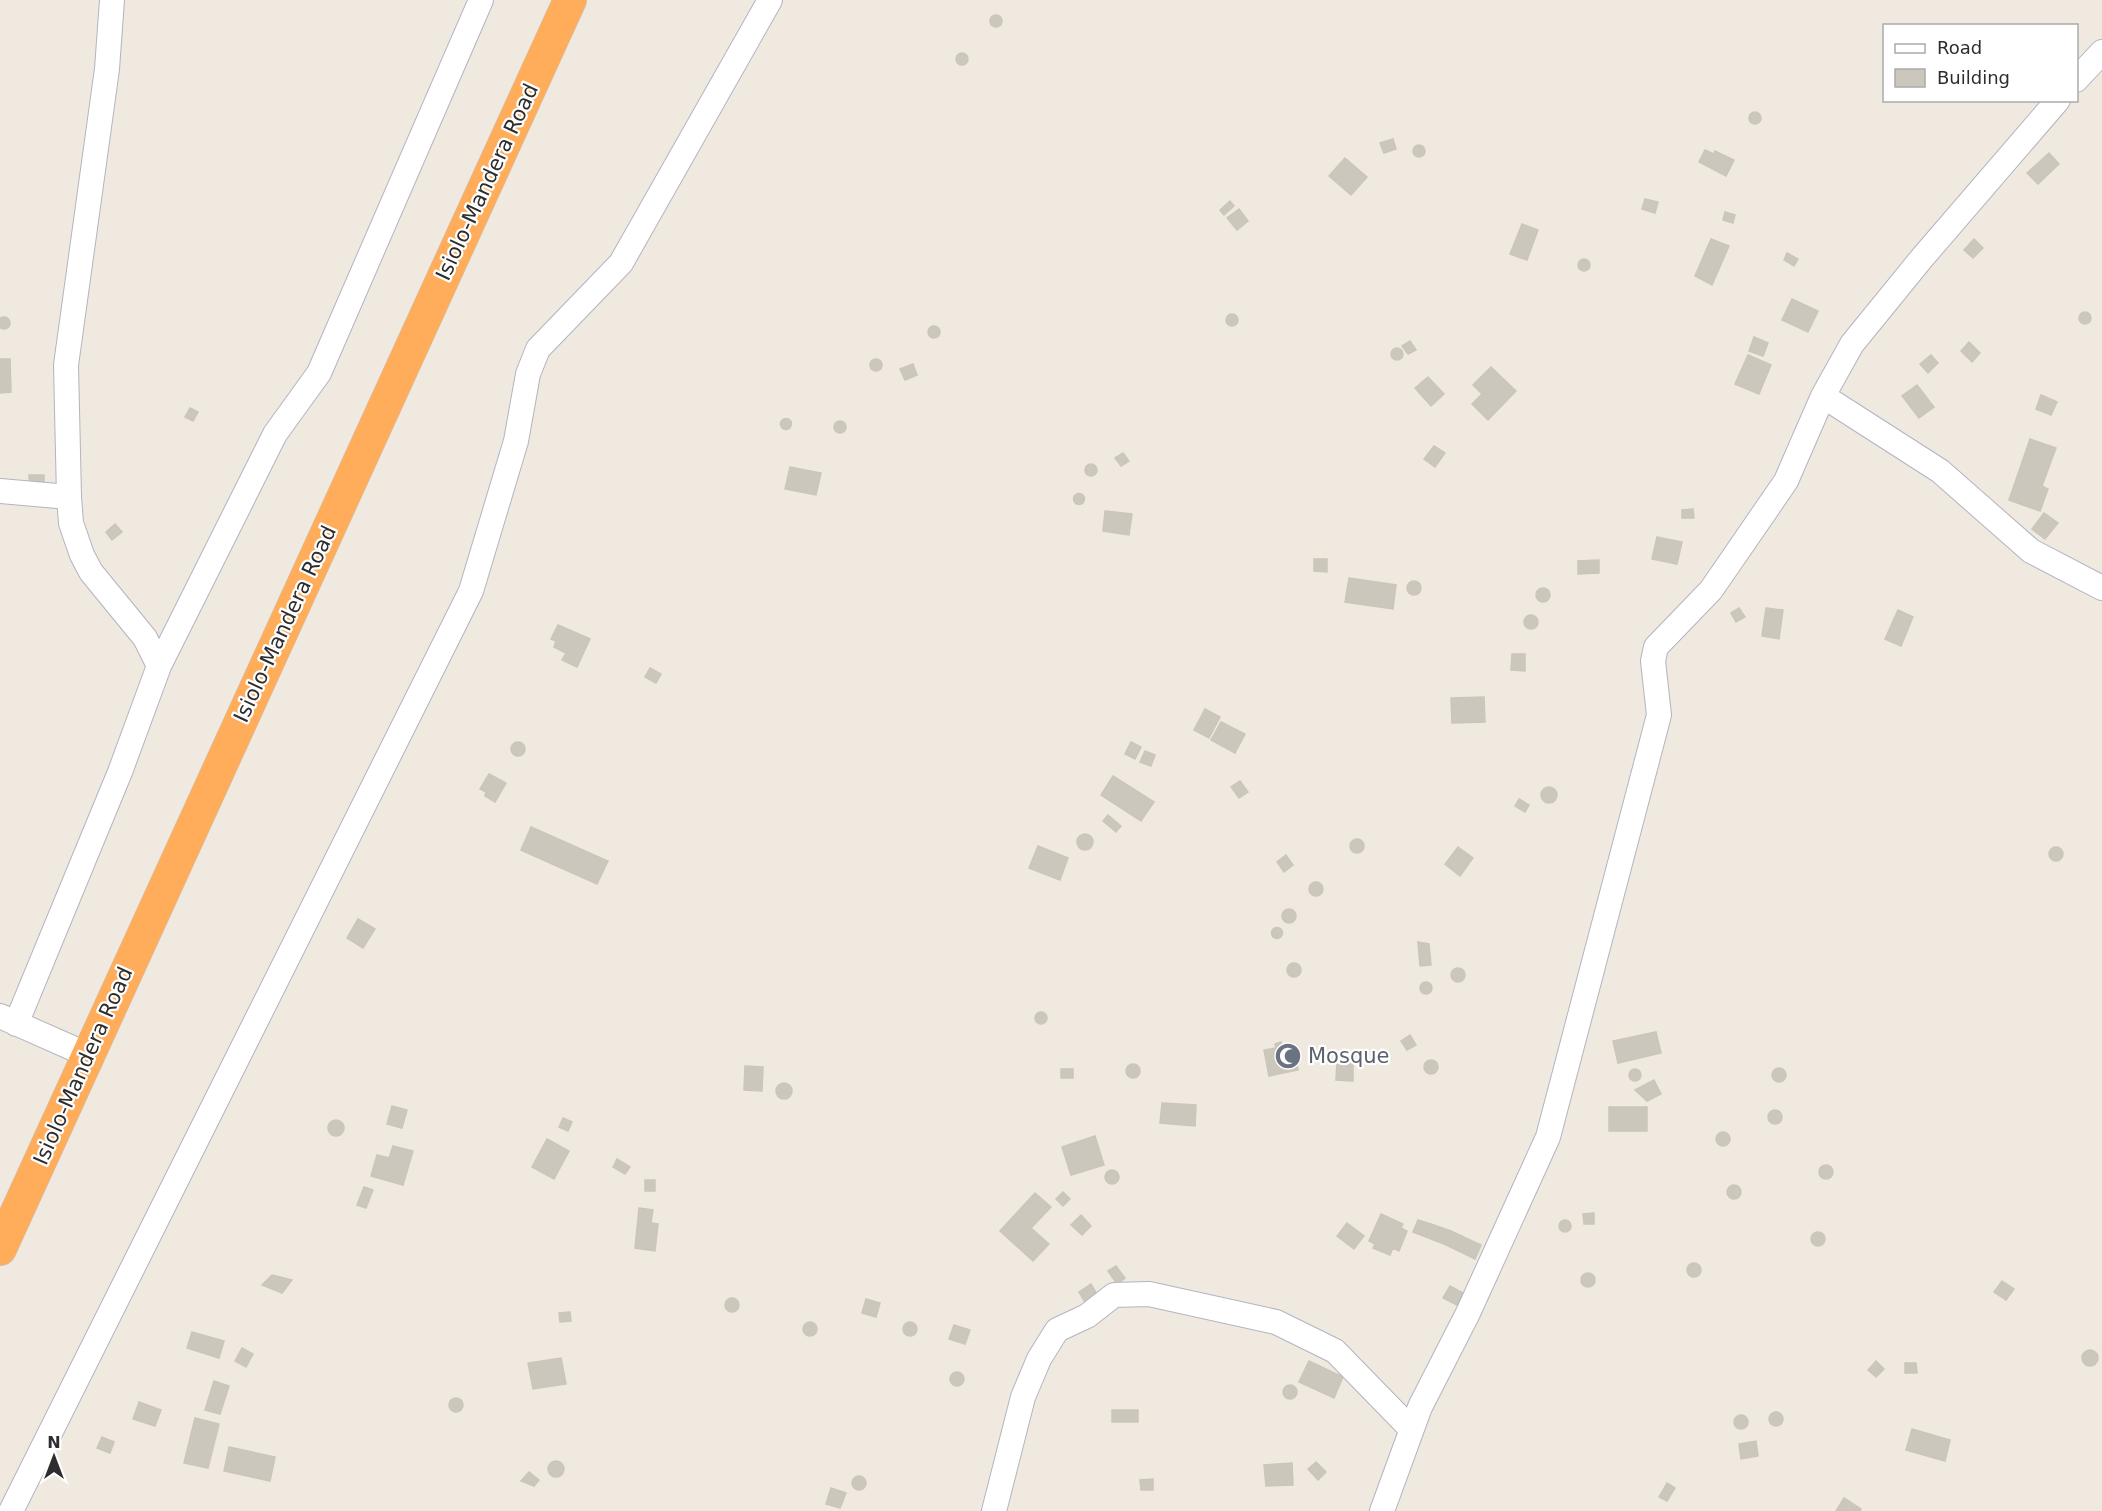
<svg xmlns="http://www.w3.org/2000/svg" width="2102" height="1511" font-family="'DejaVu Sans',sans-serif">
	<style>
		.building { fill: #cbc7bd; stroke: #cbc6b8; stroke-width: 1.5 }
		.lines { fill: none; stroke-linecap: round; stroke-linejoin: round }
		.minor-casing { stroke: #b3b4c1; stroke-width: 26 }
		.highway-casing { stroke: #c8c8c8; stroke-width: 34 }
		.minor { stroke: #fff; stroke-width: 24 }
		.highway { stroke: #ffad5a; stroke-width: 33 }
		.labels { text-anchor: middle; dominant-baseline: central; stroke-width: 4.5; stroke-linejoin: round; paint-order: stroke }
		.street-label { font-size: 21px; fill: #2d2d2d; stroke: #fff }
		.worship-label { font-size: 21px; fill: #5b616d; stroke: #fff; text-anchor: start }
	</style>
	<rect width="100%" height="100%" fill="#efe9df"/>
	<path class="building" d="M990 21a6 6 0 1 1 12 0a6 6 0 1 1-12 0Z
		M956 59a6 6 0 1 1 12 0a6 6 0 1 1-12 0Z
		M1749 118a6 6 0 1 1 12 0a6 6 0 1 1-12 0Z
		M1393,139L1396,149L1384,153L1380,143Z
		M1413 151a6 6 0 1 1 12 0a6 6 0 1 1-12 0Z
		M1705,150L1714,154L1715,151L1734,160L1726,176L1699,162Z
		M2049,153L2059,164L2038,184L2027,173Z
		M1345,158L1367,177L1351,195L1329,176Z
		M1645,199L1658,202L1655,213L1642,209Z
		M1230,201L1234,206L1224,215L1220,210Z
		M1239,209L1248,221L1237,230L1227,218Z
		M1725,212L1735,215L1733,223L1723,220Z
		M1522,224L1538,230L1527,260L1510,254Z
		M1711,239L1729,246L1712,285L1695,276Z
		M1974,239L1983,248L1973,258L1964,250Z
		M1787,253L1798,259L1794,266L1784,260Z
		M1578 265a6 6 0 1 1 12 0a6 6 0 1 1-12 0Z
		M1792,299L1818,311L1808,332L1782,320Z
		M2079 318a6 6 0 1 1 12 0a6 6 0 1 1-12 0Z
		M1226 320a6 6 0 1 1 12 0a6 6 0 1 1-12 0Z
		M-2 323a6 6 0 1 1 12 0a6 6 0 1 1-12 0Z
		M928 332a6 6 0 1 1 12 0a6 6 0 1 1-12 0Z
		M1754,337L1768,343L1763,356L1749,351Z
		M1410,341L1416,350L1408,354L1402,346Z
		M1969,342L1980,353L1972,362L1961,351Z
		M1391 354a6 6 0 1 1 12 0a6 6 0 1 1-12 0Z
		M1748,355L1771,365L1759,394L1735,384Z
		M1931,355L1938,363L1928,373L1920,364Z
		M870 365a6 6 0 1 1 12 0a6 6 0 1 1-12 0Z
		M0,359H10L11,392L0,393Z
		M913,364L917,375L905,380L900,369Z
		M1491,367L1516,391L1488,420L1472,404L1482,394L1473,385Z
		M1428,377L1444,394L1431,406L1415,388Z
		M1917,385L1934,407L1919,418L1902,396Z
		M2041,395L2057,402L2051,415L2036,409Z
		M190,408L198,412L193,421L185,417Z
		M780.5 424a5.5 5.5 0 1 1 11 0a5.5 5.5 0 1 1-11 0Z
		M834 427a6 6 0 1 1 12 0a6 6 0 1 1-12 0Z
		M2030,439L2056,448L2042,486L2048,489L2040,511L2009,500Z
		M1434,446L1445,453L1435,467L1424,459Z
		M1123,453L1129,461L1121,466L1115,458Z
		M1085 470a6 6 0 1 1 12 0a6 6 0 1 1-12 0Z
		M790,467L821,473L816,495L785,489Z
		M29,475H44V489L30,490Z
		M1073.5 499a5.5 5.5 0 1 1 11 0a5.5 5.5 0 1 1-11 0Z
		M1693,509L1694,518H1682V510Z
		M1105,511L1132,514L1129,535L1103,531Z
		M2044,513L2058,523L2045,539L2032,529Z
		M115,524L122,532L112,540L106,532Z
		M1657,537L1682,542L1677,564L1652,559Z
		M1314,559H1327V572L1314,571Z
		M1599,560V573L1578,574V561Z
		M1349,578L1396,585L1393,609L1345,602Z
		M1407 588a7 7 0 1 1 14 0a7 7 0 1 1-14 0Z
		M1536 595a7 7 0 1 1 14 0a7 7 0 1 1-14 0Z
		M1739,608L1745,617L1736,622L1731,613Z
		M1766,608L1783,610L1779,639L1762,636Z
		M1898,610L1913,617L1901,646L1885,639Z
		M1524 622a7 7 0 1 1 14 0a7 7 0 1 1-14 0Z
		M558,625L590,639L577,667L562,660L566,653L554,647L556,641L551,639Z
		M1512,654H1525V671L1511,670Z
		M650,668L661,674L656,683L645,677Z
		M1484,697L1485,722L1452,723L1451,698Z
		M1205,709L1220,717L1209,738L1194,730Z
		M1221,722L1245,734L1235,753L1211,740Z
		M511 749a7 7 0 1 1 14 0a7 7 0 1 1-14 0Z
		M1131,742L1141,747L1135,759L1125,754Z
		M1145,751L1155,755L1151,766L1140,762Z
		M489,774L506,783L495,802L485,796L486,792L480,789Z
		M1113,776L1154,802L1141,821L1101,795Z
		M1240,781L1248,792L1239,798L1231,787Z
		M1541 795a8 8 0 1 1 16 0a8 8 0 1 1-16 0Z
		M1519,799L1529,805L1525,812L1515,806Z
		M1108,815L1121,826L1116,832L1103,821Z
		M531,827L608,861L597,884L521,850Z
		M1077 842a8 8 0 1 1 16 0a8 8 0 1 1-16 0Z
		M1350 846a7 7 0 1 1 14 0a7 7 0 1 1-14 0Z
		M1038,846L1068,858L1060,880L1029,868Z
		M1458,847L1473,858L1460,876L1445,864Z
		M2049 854a7 7 0 1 1 14 0a7 7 0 1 1-14 0Z
		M1286,855L1293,865L1284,872L1277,862Z
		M1309 889a7 7 0 1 1 14 0a7 7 0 1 1-14 0Z
		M1282 916a7 7 0 1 1 14 0a7 7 0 1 1-14 0Z
		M358,919L375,929L363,948L347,938Z
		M1271.5 933a5.5 5.5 0 1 1 11 0a5.5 5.5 0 1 1-11 0Z
		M1418,942L1429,944L1431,965L1420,966Z
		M1287 970a7 7 0 1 1 14 0a7 7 0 1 1-14 0Z
		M1451 975a7 7 0 1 1 14 0a7 7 0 1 1-14 0Z
		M1420 988a6 6 0 1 1 12 0a6 6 0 1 1-12 0Z
		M1035 1018a6 6 0 1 1 12 0a6 6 0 1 1-12 0Z
		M1656,1032L1661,1053L1618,1063L1613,1041Z
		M1410,1035L1416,1045L1407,1050L1401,1041Z
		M1281,1042L1282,1047L1293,1045L1298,1070L1269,1076L1264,1050L1276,1048L1275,1044Z
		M1424 1067a7 7 0 1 1 14 0a7 7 0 1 1-14 0Z
		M1337,1062L1353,1063V1081L1336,1080Z
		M1126 1071a7 7 0 1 1 14 0a7 7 0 1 1-14 0Z
		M745,1066L763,1067L762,1091L744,1090Z
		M1772 1075a7 7 0 1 1 14 0a7 7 0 1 1-14 0Z
		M1629 1075a6 6 0 1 1 12 0a6 6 0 1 1-12 0Z
		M1061,1069H1073V1078H1061Z
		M1654,1080L1661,1094L1647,1101L1635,1090Z
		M776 1091a8 8 0 1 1 16 0a8 8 0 1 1-16 0Z
		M1162,1103L1196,1105L1195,1126L1160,1123Z
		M392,1106L407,1110L402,1128L387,1124Z
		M1609,1107H1647V1131H1609Z
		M1768 1117a7 7 0 1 1 14 0a7 7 0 1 1-14 0Z
		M563,1118L572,1122L568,1131L559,1127Z
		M328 1128a8 8 0 1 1 16 0a8 8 0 1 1-16 0Z
		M1716 1139a7 7 0 1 1 14 0a7 7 0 1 1-14 0Z
		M1095,1136L1104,1165L1071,1175L1062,1147Z
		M547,1139L569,1151L554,1179L532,1167Z
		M393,1146L413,1151L403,1185L371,1176L377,1155L389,1158Z
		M617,1159L630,1167L625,1174L613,1167Z
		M1819 1172a7 7 0 1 1 14 0a7 7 0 1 1-14 0Z
		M1105 1177a7 7 0 1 1 14 0a7 7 0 1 1-14 0Z
		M645,1180H655V1191H645Z
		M1727 1192a7 7 0 1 1 14 0a7 7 0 1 1-14 0Z
		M364,1187L373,1190L366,1208L357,1205Z
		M1063,1192L1070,1199L1063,1206L1056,1199Z
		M1035,1193L1051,1207L1031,1228L1049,1244L1033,1261L1000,1231Z
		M639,1208L653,1210L651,1223L658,1224L655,1251L635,1248Z
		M1594,1213V1224H1584L1583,1214Z
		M1381,1214L1403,1224L1401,1228L1407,1231L1399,1251L1393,1248L1390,1255L1373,1248L1375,1244L1369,1241Z
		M1081,1215L1091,1226L1082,1235L1071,1225Z
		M1418,1220L1431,1224L1426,1237L1413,1232Z
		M1559 1226a6 6 0 1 1 12 0a6 6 0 1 1-12 0Z
		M1347,1223L1364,1236L1354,1249L1337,1236Z
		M1431,1224L1451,1231L1444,1244L1426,1237Z
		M1451,1231L1481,1245L1475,1259L1444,1244Z
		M1811 1239a7 7 0 1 1 14 0a7 7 0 1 1-14 0Z
		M1687 1270a7 7 0 1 1 14 0a7 7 0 1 1-14 0Z
		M1116,1266L1125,1278L1117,1284L1108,1271Z
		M1581 1280a7 7 0 1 1 14 0a7 7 0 1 1-14 0Z
		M272,1275L292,1280L282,1293L262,1285Z
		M2002,1281L2014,1289L2006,1300L1994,1292Z
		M1091,1284L1098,1296L1086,1304L1079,1292Z
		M1450,1286L1463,1293L1457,1305L1443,1298Z
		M725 1305a7 7 0 1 1 14 0a7 7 0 1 1-14 0Z
		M866,1299L880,1303L876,1317L862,1313Z
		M570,1312L571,1321L560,1322L559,1313Z
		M903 1329a7 7 0 1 1 14 0a7 7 0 1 1-14 0Z
		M803 1329a7 7 0 1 1 14 0a7 7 0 1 1-14 0Z
		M954,1325L970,1330L965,1344L949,1339Z
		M192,1332L224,1341L219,1358L187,1348Z
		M242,1348L253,1354L246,1367L235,1361Z
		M2082 1358a8 8 0 1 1 16 0a8 8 0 1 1-16 0Z
		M561,1358L566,1384L533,1389L528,1363Z
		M1309,1361L1343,1377L1334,1398L1299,1382Z
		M1876,1361L1884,1369L1876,1377L1868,1370Z
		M1905,1363H1916L1917,1373H1905Z
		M950 1379a7 7 0 1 1 14 0a7 7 0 1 1-14 0Z
		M214,1381L229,1386L220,1414L205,1410Z
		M1283 1392a7 7 0 1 1 14 0a7 7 0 1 1-14 0Z
		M449 1405a7 7 0 1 1 14 0a7 7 0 1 1-14 0Z
		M139,1402L161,1410L155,1426L133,1419Z
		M1112,1410H1138V1422H1112Z
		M1769 1419a7 7 0 1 1 14 0a7 7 0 1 1-14 0Z
		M1734 1422a7 7 0 1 1 14 0a7 7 0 1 1-14 0Z
		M195,1418L219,1424L208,1468L184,1463Z
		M1912,1429L1950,1440L1945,1461L1906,1450Z
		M102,1437L114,1442L110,1453L97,1448Z
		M1756,1441L1758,1456L1741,1459L1739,1444Z
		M229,1447L275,1457L270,1481L224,1471Z
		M548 1469a8 8 0 1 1 16 0a8 8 0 1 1-16 0Z
		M1316,1462L1326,1472L1318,1480L1308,1469Z
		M1292,1463L1293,1485L1266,1486L1264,1465Z
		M529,1472L539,1480L534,1486L521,1481Z
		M852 1483a7 7 0 1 1 14 0a7 7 0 1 1-14 0Z
		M1153,1479V1490H1141L1140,1480Z
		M1667,1483L1675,1488L1667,1501L1659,1497Z
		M831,1488L846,1493L840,1508L826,1504Z
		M1844,1498L1861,1509L1860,1511H1836Z"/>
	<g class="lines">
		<defs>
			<path id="minor" d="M112,0L107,69L66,365L69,497L71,523L82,555L91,572L145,638L159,666
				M2076,80L2102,52
				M1823,396L1940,471L2031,551L2102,588
				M0,491L69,497
				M0,1016L88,1055
				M16,1024L120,772L159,666L275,434L319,373L481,0
				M11,1511L471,591L516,441L528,374L538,349L621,263L770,0
				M994,1511L1023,1397L1039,1359L1057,1330L1087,1316L1114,1295L1149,1294L1276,1322L1335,1351L1411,1429
				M1382,1511L1420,1407L1468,1313L1548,1137L1659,715L1653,661L1656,647L1711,590L1786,481L1823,396L1852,344L1922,258L2058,100"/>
			<path id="highway" d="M0,1249L570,0"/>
		</defs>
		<use href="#minor" class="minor-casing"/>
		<use href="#highway" class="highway-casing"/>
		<use href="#minor" class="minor"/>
		<use href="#highway" class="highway"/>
	</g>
	<defs>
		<symbol id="mosque-disc" viewBox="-11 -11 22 22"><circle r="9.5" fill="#6b7280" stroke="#fff"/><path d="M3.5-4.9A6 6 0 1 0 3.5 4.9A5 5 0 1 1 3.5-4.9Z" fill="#fff"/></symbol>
	</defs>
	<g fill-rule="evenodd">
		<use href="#mosque-disc" x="1273" y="1041" width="30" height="30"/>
	</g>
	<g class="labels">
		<g class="street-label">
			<text transform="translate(487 182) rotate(-65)">Isiolo-Mandera Road</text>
			<text transform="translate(285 624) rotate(-65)">Isiolo-Mandera Road</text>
			<text transform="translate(83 1066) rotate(-66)">Isiolo-Mandera Road</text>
		</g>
		<g class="worship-label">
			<text x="1308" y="1056">Mosque</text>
		</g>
	</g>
	<rect x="1883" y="24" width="195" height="78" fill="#ffffff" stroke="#ababab" stroke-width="1.5"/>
	<rect x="1895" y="44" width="30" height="9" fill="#ffffff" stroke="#ababab" stroke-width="1.5"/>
	<text x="1937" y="54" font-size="18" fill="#2d2d2d">Road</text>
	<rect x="1895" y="69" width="30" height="18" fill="#cbc7bd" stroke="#ababab" stroke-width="1.5"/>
	<text x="1937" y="84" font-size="18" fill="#2d2d2d">Building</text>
	<g transform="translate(54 1457)" stroke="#ffffff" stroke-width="4.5" paint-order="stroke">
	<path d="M0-4.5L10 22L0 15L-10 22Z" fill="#2d2d2d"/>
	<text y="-9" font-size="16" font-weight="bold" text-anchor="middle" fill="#2d2d2d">N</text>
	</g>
</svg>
